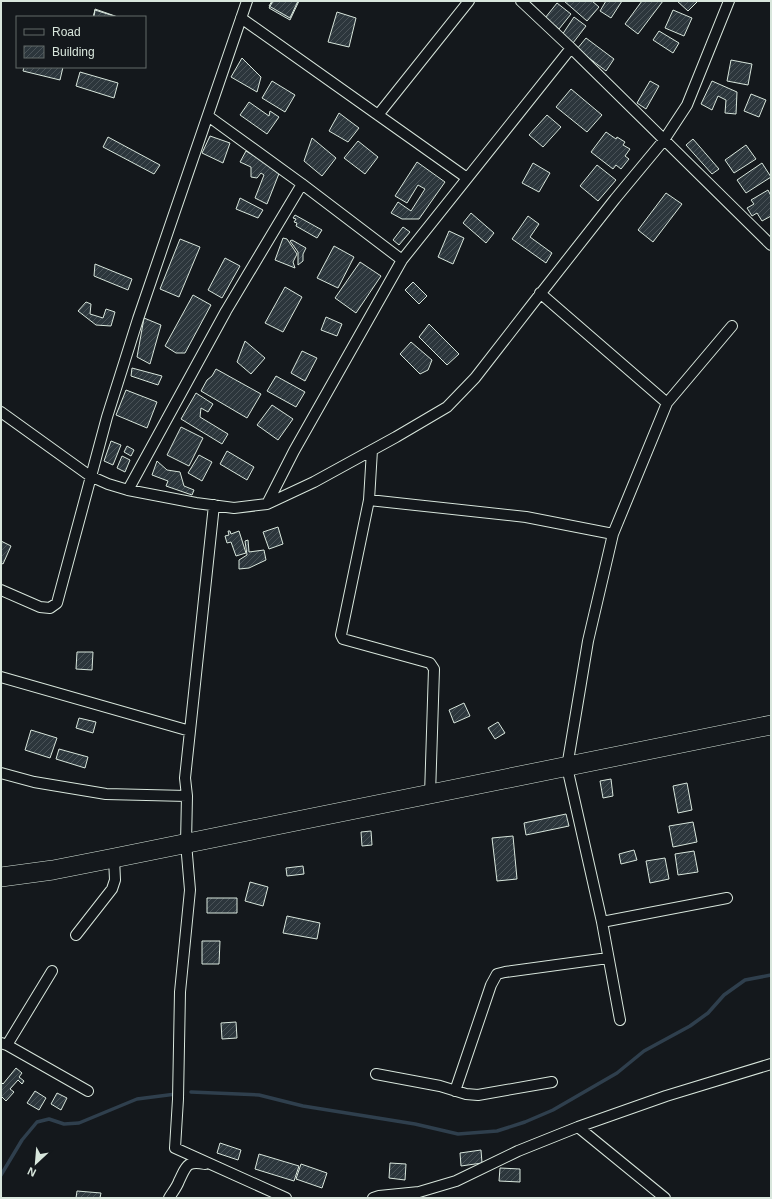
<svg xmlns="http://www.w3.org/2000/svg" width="772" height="1199" font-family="Helvetica,sans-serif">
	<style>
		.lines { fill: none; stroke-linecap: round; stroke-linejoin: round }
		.stream { stroke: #2f3f4d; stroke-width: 3.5 }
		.building { fill: url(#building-hatch); stroke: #d8e6dc }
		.street-casing { stroke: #d8e6dc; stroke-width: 12 }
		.highway-casing { stroke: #d8e6dc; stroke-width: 20 }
		.street { stroke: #14181c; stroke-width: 10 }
		.highway { stroke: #14181c; stroke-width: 19 }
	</style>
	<defs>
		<pattern id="building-hatch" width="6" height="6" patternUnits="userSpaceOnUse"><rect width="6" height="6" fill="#2c363c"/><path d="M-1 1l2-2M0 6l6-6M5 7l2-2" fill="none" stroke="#4a5358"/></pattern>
	</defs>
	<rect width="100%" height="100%" fill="#14181c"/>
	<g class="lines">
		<path class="stream" d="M191,1092L259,1095L303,1106L415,1124L458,1134L497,1131L525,1122L553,1110L617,1073L644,1051L690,1026L708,1013L724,995L745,980L771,975
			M1,1175L22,1140L37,1122L49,1119L64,1124L79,1123L137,1099L176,1094"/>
	</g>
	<path class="building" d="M272,1H298L290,18L269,6Z
		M273,1H299L290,20L269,8Z
		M564,1H592L599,7L587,21Z
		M606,1H622L611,18L600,11Z
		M642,1H663L638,34L625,24Z
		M677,1H696L697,2L688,11Z
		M557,3L571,14L559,29L545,18Z
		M95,9L118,17H94Z
		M95,10L117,17H93Z
		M673,10L692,18L684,36L665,28Z
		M337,12L356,18L349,47L328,42Z
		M574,17L586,26L573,43L562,35Z
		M659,31L679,43L673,53L653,40Z
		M586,38L614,59L606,71L577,49Z
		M242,58L261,77L257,92L231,77Z
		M731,60L752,64L748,85L727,81Z
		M24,67H63L60,80L23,71Z
		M80,72L118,83L114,98L76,86Z
		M272,81L295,95L285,112L262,98Z
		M650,81L659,86L646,109L637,103Z
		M712,81L737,92L736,114L725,113L726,100L718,96L712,110L701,104Z
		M571,89L602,115L587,132L556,107Z
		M751,94L766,100L759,117L744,111Z
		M249,102L269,116L270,111L279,117L267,134L240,115Z
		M339,113L359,128L348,142L329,131Z
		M547,115L561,127L543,147L529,135Z
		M606,132L616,139L617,137L625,142L623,145L630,149L625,156L629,159L621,169L616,165L613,169L591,152Z
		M210,136L230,143L223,163L202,153Z
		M108,137L160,165L154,174L103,147Z
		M312,138L336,158L322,176L304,161Z
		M693,139L719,169L712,174L686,145Z
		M358,141L378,157L365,174L344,158Z
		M746,145L756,159L734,173L725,160Z
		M246,151L280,171L267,204L255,198L264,175L261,173L257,178L251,177V167L240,162Z
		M417,162L445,182L419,219H402L391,213L398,202L411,211L425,189L418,185L407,203L395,196Z
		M533,163L550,173L539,192L522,183Z
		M762,163L771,177L746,193L737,180Z
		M597,165L616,180L598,201L580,186Z
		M768,190L771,196V216L762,221L757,213L752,216L747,208L754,204L751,200Z
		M666,193L682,204L653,242L638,230Z
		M240,198L263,210L258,218L236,209Z
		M471,213L494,233L486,243L463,223Z
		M295,215L322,230L317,238L296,226L297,223L294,222L296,219L293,218Z
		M528,216L539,224L530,237L552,253L546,263L512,239Z
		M403,227L410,232L399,245L393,240Z
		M449,231L464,238L453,264L438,257Z
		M283,238L287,239L297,254L293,262L295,268L275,260Z
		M180,239L200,247L179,297L160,289Z
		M292,240L306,248L303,254V261L298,265V252L290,241Z
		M334,246L354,257L338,288L317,278Z
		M225,258L240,266L222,298L208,290Z
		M360,262L381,276L356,313L335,298Z
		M95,264L132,279L128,290L94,276Z
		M413,282L427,296L419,304L405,290Z
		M285,287L302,297L283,332L265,323Z
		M193,295L211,305L185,353H176L165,346Z
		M86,302L91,304L90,314L103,318L106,309L115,312L111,326L96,325L78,311Z
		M326,317L342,324L337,336L321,330Z
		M144,318L161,325L150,364L137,357Z
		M429,324L459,354L447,365L419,337Z
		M245,341L265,358L251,374L237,362Z
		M411,342L432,360L428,370L420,374L400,354Z
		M302,351L317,358L305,381L291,373Z
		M132,368L162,376L158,385L131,376Z
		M216,369L261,394L247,418L201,391L207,380L212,376Z
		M276,376L305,392L296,407L267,391Z
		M126,390L157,402L147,428L116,415Z
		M196,393L213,404L208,412L201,408L200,417L228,434L222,444L181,419Z
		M272,405L293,419L278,440L257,425Z
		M181,427L203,438L189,466L167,455Z
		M111,441L121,445L113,465L104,461Z
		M127,446L134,450L131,456L124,452Z
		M227,451L254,467L247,480L220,464Z
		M199,455L212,462L202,481L188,473Z
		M122,456L130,460L125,472L117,468Z
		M157,461L167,470L180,472L184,486L194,490L192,495L166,486L168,481L152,475Z
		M278,527L283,544L269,549L263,532Z
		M228,531H230L231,534L239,531L246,553L236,556L231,542L227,543L225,536L229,535Z
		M248,540L249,552L264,550L266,560L249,568L239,569V560L247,555L245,541Z
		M1,541L11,546L3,564L1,563Z
		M77,652H93L92,670L76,669Z
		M464,703L470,716L454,723L449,710Z
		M79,718L96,722L93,733L76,728Z
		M498,722L505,733L495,739L488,728Z
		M31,730L57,738L50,758L25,750Z
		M59,749L88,757L85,768L56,759Z
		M611,779L613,796L603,798L600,781Z
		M687,783L692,810L678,813L673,786Z
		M566,814L569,826L526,835L524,823Z
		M693,822L697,842L673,847L669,826Z
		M371,831L372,845L362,846L361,832Z
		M513,836L517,879L497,881L492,838Z
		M634,850L637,860L621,864L619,854Z
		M694,851L698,872L678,875L675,854Z
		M665,858L669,879L650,883L646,861Z
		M303,866L304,874L287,876L286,868Z
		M250,882L268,887L263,906L245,901Z
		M207,898H237V913H207Z
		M287,916L320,923L317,939L283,933Z
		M202,941H220L219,964H202Z
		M236,1022L237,1038L222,1039L221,1023Z
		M16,1068L22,1073L19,1077L24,1081L22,1084L18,1080L10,1089L14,1092L6,1101L1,1096V1082L3,1084Z
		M35,1091L46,1098L39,1110L27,1103Z
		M57,1093L67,1098L61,1110L51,1104Z
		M220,1143L241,1150L238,1160L217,1153Z
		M481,1150L482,1163L461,1166L460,1153Z
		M259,1154L299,1166L294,1181L255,1169Z
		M390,1163L406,1164L405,1180L389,1178Z
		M301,1164L327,1173L322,1188L296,1179Z
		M500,1168L520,1169V1182L499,1181Z
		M77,1191L101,1193L100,1198H76Z"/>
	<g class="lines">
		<defs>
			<path id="street" d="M521,1L571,48L771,245
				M241,18L467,178
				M378,115L469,1
				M208,116L302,184L402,260
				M540,293L667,403
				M1,412L90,476L108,484L128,490L196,503L234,508L267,504L314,482L396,437L447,407L475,378L534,302L615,199L664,140L687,105L729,1
				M372,450L369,500L341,635L343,639L430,663L434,669L430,795
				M128,490L226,311L302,184
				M369,500L526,517L613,534
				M267,504L294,451L402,260L571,48
				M214,505L185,778L187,796L186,843L190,890L180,992L178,1099L175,1148L286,1198
				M1,590L40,607L50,608L57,603L107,417L138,319L247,1
				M1,677L190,731
				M1,773L34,782L106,794L187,796
				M602,922L727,898
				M76,935L112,889L115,880L114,858
				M620,1020L602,922L567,767L588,641L613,534L667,403L732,326
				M1,1043L7,1045L88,1091
				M7,1045L52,971
				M376,1074L440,1086L466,1094L478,1095L552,1082
				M455,1091L491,985L497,974L505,972L608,958
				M578,1127L665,1198
				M169,1198C172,1193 177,1187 179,1181C186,1167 186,1160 205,1164
				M373,1198L379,1196L419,1192L456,1181L518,1151L578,1127L666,1096L771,1064"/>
			<path id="highway" d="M1,877L53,870L114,858L771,725"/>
		</defs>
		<use href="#street" class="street-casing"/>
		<use href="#highway" class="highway-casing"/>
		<use href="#street" class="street"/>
		<use href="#highway" class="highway"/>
	</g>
	<rect width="772" height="1199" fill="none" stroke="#d8e6dc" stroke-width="4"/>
	<rect x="16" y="16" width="130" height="52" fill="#14181c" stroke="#626a69"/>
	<rect x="24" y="29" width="20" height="6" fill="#14181c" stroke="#626a69"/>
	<text x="52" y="36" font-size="12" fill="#d8e6dc">Road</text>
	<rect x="24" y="46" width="20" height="12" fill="url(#building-hatch)" stroke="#626a69"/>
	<text x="52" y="56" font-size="12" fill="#d8e6dc">Building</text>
	<g transform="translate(36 1163) rotate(206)" stroke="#14181c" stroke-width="3" paint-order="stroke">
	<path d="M0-3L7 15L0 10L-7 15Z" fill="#d8e6dc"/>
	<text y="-6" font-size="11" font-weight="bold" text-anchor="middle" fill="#d8e6dc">N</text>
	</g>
</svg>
